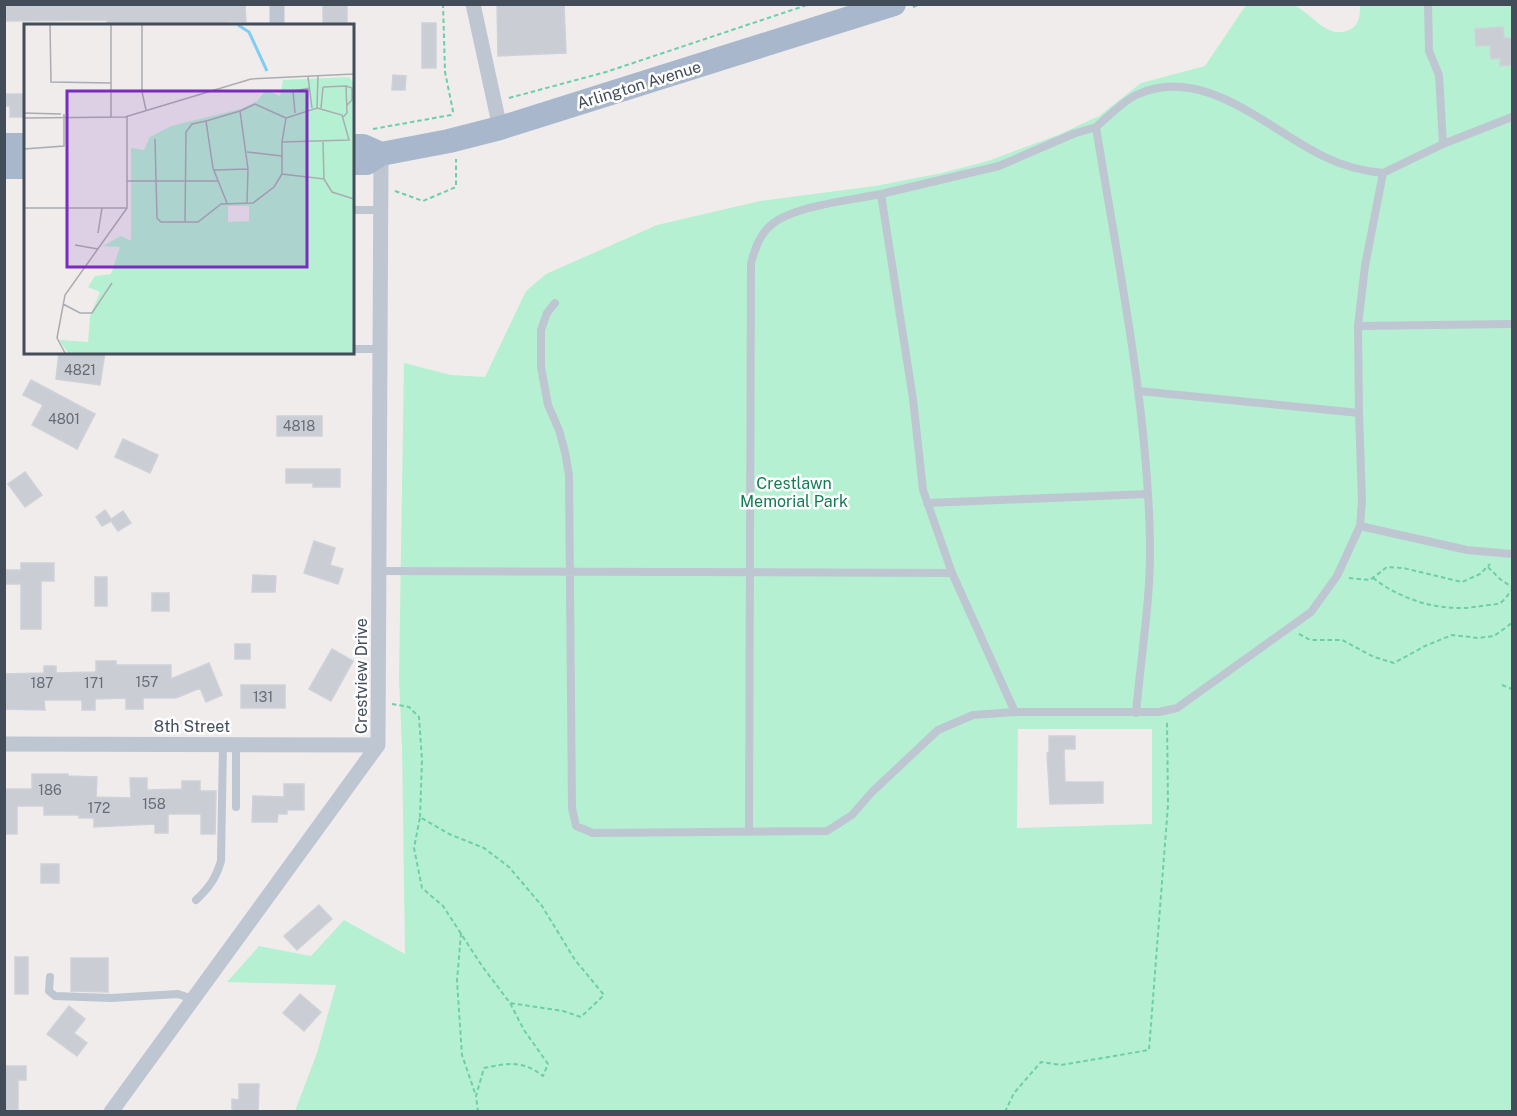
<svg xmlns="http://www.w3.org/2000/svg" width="1517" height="1116" font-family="'Public Sans',sans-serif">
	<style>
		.green { fill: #b6f0d2; fill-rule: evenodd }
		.building { fill: #cacdd4; stroke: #cfd1d8; stroke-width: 1.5 }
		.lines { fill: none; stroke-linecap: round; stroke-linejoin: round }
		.path { stroke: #6ccfa9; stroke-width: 2; stroke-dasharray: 4.5 3; stroke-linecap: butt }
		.lane { stroke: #bec6d2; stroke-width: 8 }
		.street { stroke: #bec6d2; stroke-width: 15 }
		.primary { stroke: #a9b7cd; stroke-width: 24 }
		.labels { text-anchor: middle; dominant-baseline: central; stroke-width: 5; stroke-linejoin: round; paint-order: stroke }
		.number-label { font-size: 14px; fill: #656d78 }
		.street-label { font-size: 16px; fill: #434d5a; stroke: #fff }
		.park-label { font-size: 16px; fill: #127d53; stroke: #fff }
		.inset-river { fill: none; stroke: #80cdf0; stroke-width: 3 }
		.inset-road { fill: none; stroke: #aaacb1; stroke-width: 1.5 }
		.view { fill: #7b2cbf; fill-opacity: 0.15; stroke: #7b2cbf; stroke-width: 3 }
		.inset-edge { fill: none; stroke: #434d5a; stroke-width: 3 }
	</style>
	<rect width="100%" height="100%" fill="#efeceb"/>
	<path class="green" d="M1246,5C1256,5 1286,2 1293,5C1312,12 1327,42 1351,29C1360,24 1360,14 1360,5H1512V1111H295L317,1053L336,985L227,982L259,946L311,956L344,920L405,954L402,747L399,678L404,363L451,375L485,377L526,291L546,274L657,225L760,201L875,186L942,173L988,161L1058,135L1099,116L1141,83L1205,66ZM1018,729H1152V824L1017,828Z"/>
	<path class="building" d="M6,4H245L246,22H227V26H119V23H107V20L6,21Z
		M323,4H347V26H323Z
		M497,4H564L566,53L498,56Z
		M422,23H436V68H422Z
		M1503,27L1504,38H1512V65L1500,66V58L1491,59L1490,45L1476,46L1475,29Z
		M393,75L406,76L405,90H392Z
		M5,94H26V117H10V106H5Z
		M59,352H105L100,385L56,379Z
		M31,380L95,414L77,449L32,425L43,405L23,395Z
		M277,416H322V436H277Z
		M123,439L158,455L150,473L115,457Z
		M286,469H340V487H313V483H286Z
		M25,472L42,495L25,507L8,484Z
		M105,510L111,519L123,511L131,523L118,531L111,521L102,526L96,517Z
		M314,541L335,548L330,565L343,569L338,584L304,573Z
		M21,563H54V581H41V629H21V584H4V570H21Z
		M253,575L276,576L275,592H252Z
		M95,577H107V606H95Z
		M152,593H169V611H152Z
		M235,644H250V659H235Z
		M332,649L353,661L331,701L309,689Z
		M96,661H116V665H171V679L209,663L222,695L206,702L200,688L176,698H143V709H126V698L95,699V710H82V700H44L45,710L4,709V674L44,673V666H56V673L96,672Z
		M241,685H285V708H241Z
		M1049,736H1075V749H1064L1065,782H1103V803L1050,804L1047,753H1049Z
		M32,774H68V776L97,777L96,797L131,798L130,778H147V790L182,789V781H200V791H216L215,834H201V814H168V833H155V824L94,827V818H79V815H44V806H17V834H4V789H32Z
		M284,784H304V810H287V814H278L277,822H252L253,796L284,797Z
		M41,864H59V883H41Z
		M319,905L332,919L297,950L284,936Z
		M15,957H28V994H15Z
		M71,958H108V992L71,991Z
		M300,994L321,1012L304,1031L283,1013Z
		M69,1006L85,1019L74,1033L87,1043L77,1056L47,1034Z
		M4,1066H26V1080H18V1110H4Z
		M239,1084H259L258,1112H232V1099L239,1100Z"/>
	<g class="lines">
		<path class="path" d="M913,7L921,4
			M509,98L606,72L810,4
			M373,129L451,115L453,111L445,72L443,4
			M395,191L423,201L456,187V159
			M1488,567L1500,579L1512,587
			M1349,578L1370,580L1387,567L1403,568L1462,582L1480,574L1490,564
			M1373,578C1403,601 1443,613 1481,606C1487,605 1495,605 1500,603C1504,601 1509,593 1512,590
			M1299,634L1310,640H1342L1374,657L1394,663L1425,646L1452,635L1478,638L1494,636L1512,623
			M1502,685L1512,689
			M392,704L409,707L419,717L422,760L420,817
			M461,933L457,981L462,1055L476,1096
			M478,1112L476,1096L484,1068C509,1063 522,1060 543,1076L548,1064L524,1030L510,1003L482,966L443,906L422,888L414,848L420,817L449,834L484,848L509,867L542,906L575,960L604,995L581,1017L563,1011L510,1003
			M1005,1112L1014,1093L1041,1062L1061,1065L1149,1050L1168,805L1167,722"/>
		<path class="lane" d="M1428,4L1429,51L1439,75L1443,144
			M1512,117L1443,144L1383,173L1365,266L1358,326L1512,324
			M352,210H381
			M555,303L547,313L541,330V367L548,405L559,430L565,452L569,475L572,808L576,826L593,833L827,831L852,815L872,792L938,730L973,715L1015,712H1159L1177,708L1311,612L1337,576L1360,526
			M1358,326L1359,413L1362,501L1360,526L1467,550L1512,554
			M352,349H381
			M1139,391L1359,413
			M927,503L1148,494
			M380,571L952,573
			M1015,712L952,573L923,490L913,399L881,194L999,166L1073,134L1096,127
			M1136,713C1141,656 1151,598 1150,541C1147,402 1118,264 1096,127C1108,117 1122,102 1136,95C1204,63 1268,130 1325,157C1343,166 1363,171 1383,173
			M236,744V807
			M749,832L751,263C755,249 759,236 770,226C791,206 852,200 881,194
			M196,900C209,888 216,878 221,861L223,744
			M50,977L49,991L55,996L111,998L178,994L193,999"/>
		<path class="street" d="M473,4L500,128
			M277,26V4
			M4,744L378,745
			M111,1112L378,745L381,154"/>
		<path class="primary" d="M4,145H26
			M352,146H363L381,154
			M352,163H367L381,154L449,141L500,128L894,4
			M4,167H26"/>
	</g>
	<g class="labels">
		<g class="number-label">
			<text x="80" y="370">4821</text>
			<text x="64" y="419">4801</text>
			<text x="299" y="426">4818</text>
			<text x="147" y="682">157</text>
			<text x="42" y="683">187</text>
			<text x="94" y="683">171</text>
			<text x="263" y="697">131</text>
			<text x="50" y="790">186</text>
			<text x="154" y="804">158</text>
			<text x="99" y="808">172</text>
		</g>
		<g class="street-label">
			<text transform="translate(639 85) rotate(-17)">Arlington Avenue</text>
			<text transform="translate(361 676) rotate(-90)">Crestview Drive</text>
			<text x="192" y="726">8th Street</text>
		</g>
		<g class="park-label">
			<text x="794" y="483">Crestlawn<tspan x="794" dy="18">Memorial Park</tspan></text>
		</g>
	</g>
	<g transform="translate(24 24)">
		<rect width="330" height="330" fill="#efeceb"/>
		<path d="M325,53L330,59V329H44L35,316L64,318L66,292L76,268L64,263L71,252L87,250L96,223L79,222L97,212L107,217V124L120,126L126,113L147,102L217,85L233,77L242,66L256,72L259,56ZM204,182H225V197L204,198Z" fill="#b6f0d2" fill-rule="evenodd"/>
		<path class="inset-river" d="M214,1L225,8L243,47"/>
		<path class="inset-road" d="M26,1L27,58L87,59M118,1V68L122,86M284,53L288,84M322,62L328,64V76L323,81M299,63L322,62L323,89L319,93M293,84L318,91L325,116L258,118L262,94ZM293,84L294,52M297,84L299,63M0,89L37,90M271,89L269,67L286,64M87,93V1M0,94L101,93L227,55L330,50M131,115L133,194L137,198H174L197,180L229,179L250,163L258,150M258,118V150L300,155L299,118M0,125L40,122V90M223,128L258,132M190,146L224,145M300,155L308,168L330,175M103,157H194M203,179L189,144L182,97L216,87M223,179L224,145L216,87L231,80L262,94M0,184H102M161,198L162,108L168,100L182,97M74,209L78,184M51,221L74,225M39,280L56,289H68L88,259M41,329L33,314L41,271L103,184V92"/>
		<path class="view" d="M43,67H283V243H43Z"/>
		<rect width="330" height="330" class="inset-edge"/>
	</g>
	<rect width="1517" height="1116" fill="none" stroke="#434d5a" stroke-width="12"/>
</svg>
